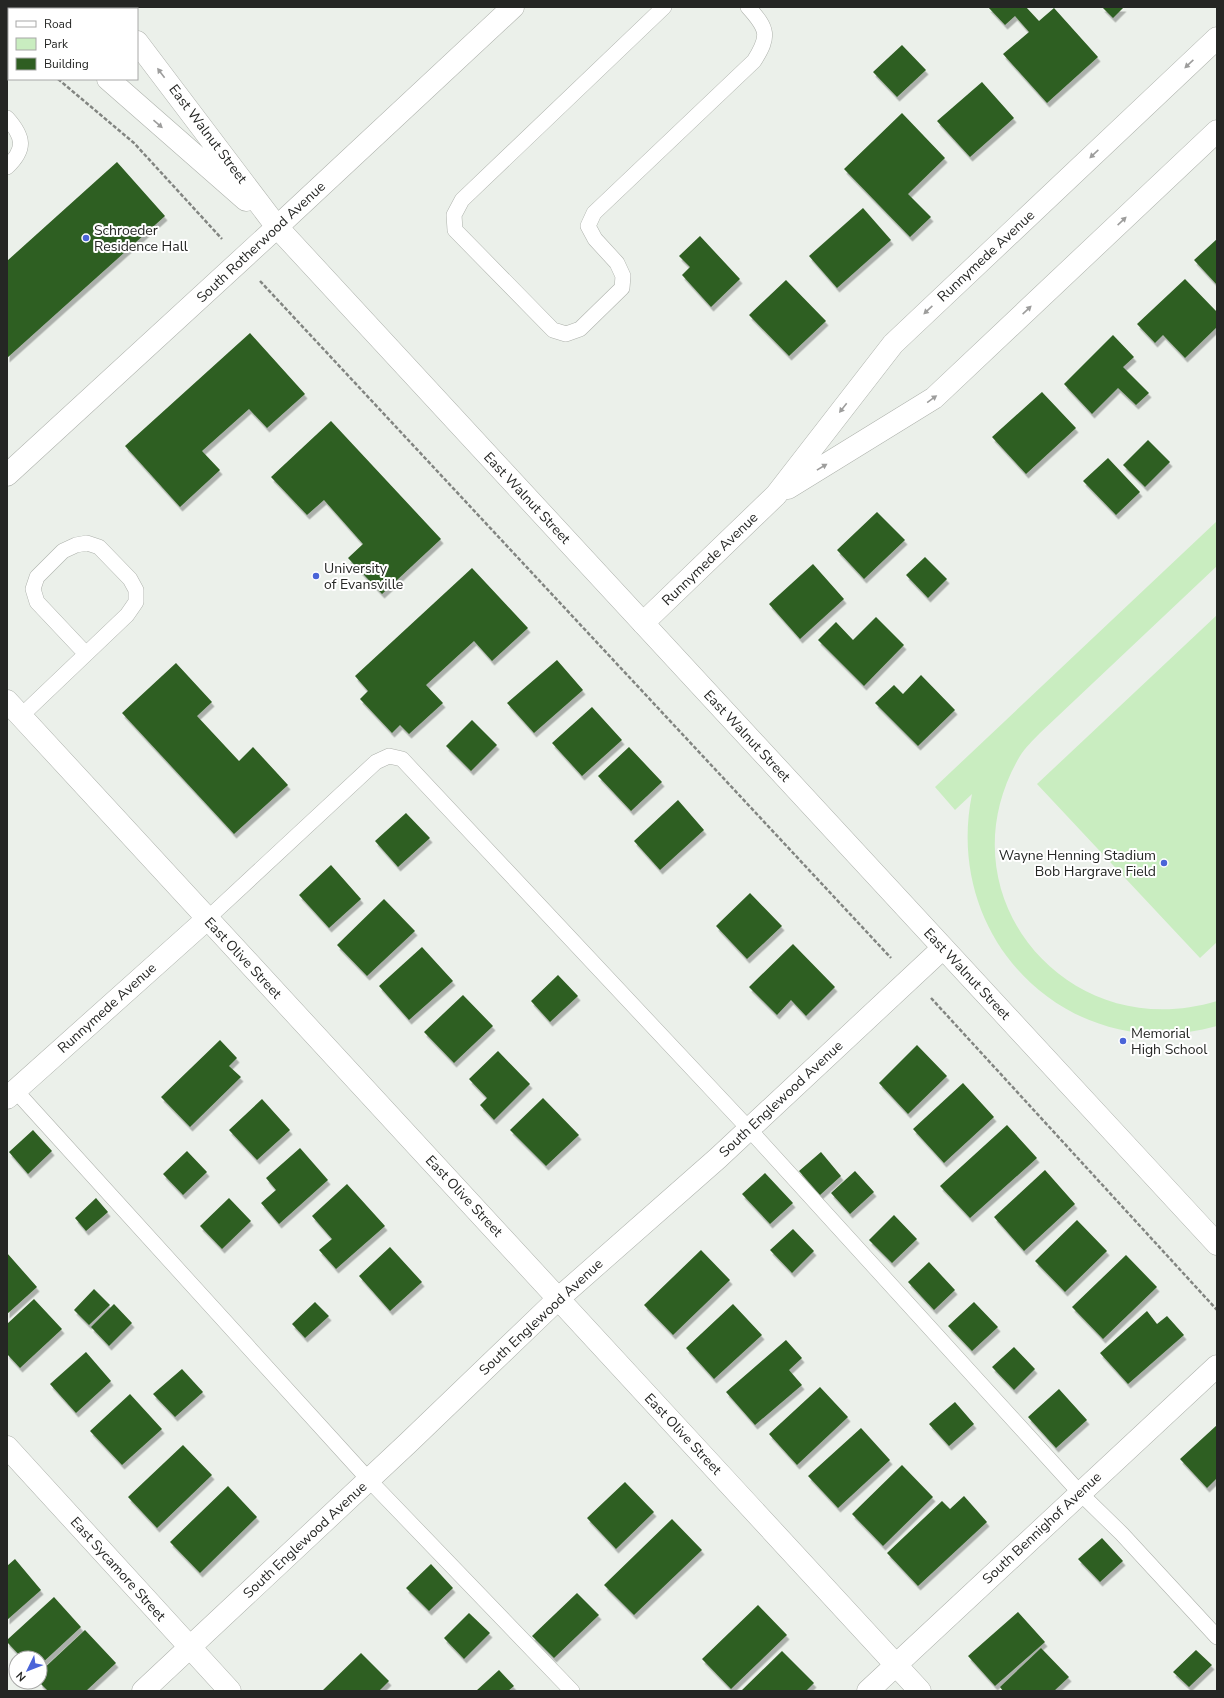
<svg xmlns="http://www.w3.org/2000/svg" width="1224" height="1698" font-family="'Nunito Sans',sans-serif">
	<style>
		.green { fill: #c9edc0 }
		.building { fill: #2f5e22; filter: url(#shadow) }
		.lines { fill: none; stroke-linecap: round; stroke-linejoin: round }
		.lane-casing { stroke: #aeb2ac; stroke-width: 16 }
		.street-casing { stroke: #aeb2ac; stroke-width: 23 }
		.secondary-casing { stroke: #aeb2ac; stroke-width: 23 }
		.path { stroke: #828581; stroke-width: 2.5; stroke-dasharray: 4 2; stroke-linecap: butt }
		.lane { stroke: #fff; stroke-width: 15 }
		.street { stroke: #fff; stroke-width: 22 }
		.secondary { stroke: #fff; stroke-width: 22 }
		.oneway { fill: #9d9d9c }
		.poi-dot { fill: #4a64d8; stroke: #fff; stroke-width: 1.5 }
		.labels { text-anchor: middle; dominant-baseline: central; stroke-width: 4; stroke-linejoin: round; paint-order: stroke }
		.street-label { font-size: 14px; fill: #252624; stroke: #fff }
		.poi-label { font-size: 14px; fill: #252624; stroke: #fff; text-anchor: start }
	</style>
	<defs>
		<filter id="shadow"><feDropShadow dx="2.5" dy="4.5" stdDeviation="0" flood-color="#0004"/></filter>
	</defs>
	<rect width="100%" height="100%" fill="#ebf0ea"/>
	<path class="green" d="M1217,521V566L1040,733C1033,740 1025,748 1020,756C939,893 1066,1047 1217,1001V1026C1070,1067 942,941 972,794L955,810L935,787Z
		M1217,615V942L1200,958L1037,784Z"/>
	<path class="building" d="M988,7H1026L1039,21L1054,8L1098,57L1047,103L1003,54L1029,32L1015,16L1005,25Z
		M1102,7H1124L1113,18Z
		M902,45L926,70L897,97L873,72Z
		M982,82L1014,118L970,157L937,121Z
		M902,113L945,158L908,194L931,217L910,237L844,169Z
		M117,162L165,216L7,358V261Z
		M863,208L891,240L837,288L809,256Z
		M700,236L740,279L711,307L682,275L690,267L679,256Z
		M1217,239V285L1194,260Z
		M1185,279L1217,312V327L1185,358L1163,335L1155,343L1137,324Z
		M786,280L826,321L789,356L749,315Z
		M250,333L305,394L267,428L249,409L202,451L220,470L180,507L125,446Z
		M1113,335L1134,357L1123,367L1149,393L1136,405L1118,388L1092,414L1064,384Z
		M1042,392L1076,428L1026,474L992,437Z
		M331,421L441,539L382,594L348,558L363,544L324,500L307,515L271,477Z
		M1148,440L1170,462L1145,487L1123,465Z
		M1108,458L1140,492L1116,515L1083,481Z
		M877,512L905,540L864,579L837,550Z
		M925,557L947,579L928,598L906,575Z
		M813,564L844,599L800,639L769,604Z
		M472,568L528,628L492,661L474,641L426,685L443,703L409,734L400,725L392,733L360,699L368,691L355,676Z
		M876,617L904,645L864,686L818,640L836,622L853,640Z
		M557,660L583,690L534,733L507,703Z
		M176,663L212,702L197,716L239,761L253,747L288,785L234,834L122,713Z
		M921,675L955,710L918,746L875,703L894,685L903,694Z
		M592,707L622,740L582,776L552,743Z
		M472,720L497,745L471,771L446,746Z
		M629,747L662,782L631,811L598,776Z
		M678,800L704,830L660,870L634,841Z
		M406,813L430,838L398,867L375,841Z
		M331,865L361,899L329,928L299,895Z
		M750,893L782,926L747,959L716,926Z
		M384,899L415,931L367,976L337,945Z
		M793,944L835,987L806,1016L791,1000L777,1015L749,987Z
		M422,947L453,981L409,1020L379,986Z
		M558,975L578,996L550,1022L531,1001Z
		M463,995L493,1026L454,1063L424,1032Z
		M220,1040L237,1058L229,1066L241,1077L190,1127L161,1097Z
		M917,1045L947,1076L908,1114L879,1083Z
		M498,1051L530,1084L494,1120L480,1105L487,1098L469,1079Z
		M963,1083L994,1117L944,1163L913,1129Z
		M543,1098L579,1135L546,1166L510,1130Z
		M262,1099L290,1130L257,1160L229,1130Z
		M1007,1125L1037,1158L970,1218L940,1186Z
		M33,1130L52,1151L28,1174L9,1152Z
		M300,1148L328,1180L279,1224L261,1203L276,1190L266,1178Z
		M187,1151L207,1172L183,1195L163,1174Z
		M821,1152L841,1176L820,1195L799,1171Z
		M1045,1170L1075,1204L1024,1251L994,1217Z
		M855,1171L874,1192L850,1214L831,1193Z
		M765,1173L793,1203L770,1224L742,1194Z
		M347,1184L385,1226L336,1269L319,1250L332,1239L312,1216Z
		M96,1198L108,1212L86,1231L75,1218Z
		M229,1198L251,1221L222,1249L200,1226Z
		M894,1215L917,1239L892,1263L869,1240Z
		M1077,1220L1107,1251L1065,1292L1035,1261Z
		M793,1229L814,1251L792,1273L770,1250Z
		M390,1247L422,1282L390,1311L359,1276Z
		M701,1250L730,1280L673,1335L644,1305Z
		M7,1253L37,1287L7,1314Z
		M1126,1255L1157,1287L1103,1339L1072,1307Z
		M929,1262L955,1290L934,1310L908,1282Z
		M94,1289L110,1305L89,1325L74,1310Z
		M34,1299L62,1329L20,1368L7,1354V1324Z
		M315,1302L329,1316L305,1338L292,1324Z
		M974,1302L998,1327L972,1351L948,1326Z
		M114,1304L132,1323L109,1346L91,1327Z
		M733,1304L762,1335L714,1379L686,1348Z
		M1147,1311L1157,1324L1167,1316L1184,1335L1128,1384L1100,1353Z
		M786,1340L802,1358L789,1370L802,1385L755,1425L726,1392Z
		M1014,1347L1035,1369L1014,1390L992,1367Z
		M86,1352L111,1381L76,1413L50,1384Z
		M182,1369L203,1392L175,1417L153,1394Z
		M820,1387L848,1417L797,1465L769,1434Z
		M1059,1389L1087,1420L1056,1448L1028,1417Z
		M130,1394L162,1429L122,1465L90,1431Z
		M955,1402L974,1424L949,1446L929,1424Z
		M1217,1425V1478L1207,1488L1180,1459Z
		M861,1428L890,1460L838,1508L808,1476Z
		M183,1445L212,1475L157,1528L128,1497Z
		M902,1465L933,1497L883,1546L852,1514Z
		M625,1482L654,1512L616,1549L587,1518Z
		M228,1486L257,1517L200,1573L170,1542Z
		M964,1496L987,1522L918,1586L887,1553L942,1501L950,1509Z
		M672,1519L702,1550L634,1615L604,1585Z
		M1102,1538L1123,1561L1100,1582L1078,1559Z
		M15,1559L41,1590L7,1620V1566Z
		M431,1564L453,1588L429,1611L406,1588Z
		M577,1593L599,1615L554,1658L532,1636Z
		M54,1597L81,1627L40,1665V1658H22L7,1642V1640Z
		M758,1605L787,1635L731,1689L702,1659Z
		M1018,1612L1045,1642L995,1686L968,1656Z
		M469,1613L490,1633L464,1659L444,1638Z
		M85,1630L116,1663L86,1691H48L40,1683V1672Z
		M1041,1648L1069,1677L1054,1691H1003L1000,1687Z
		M1196,1650L1212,1665L1189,1687L1173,1672Z
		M782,1651L814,1683L806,1691H741Z
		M361,1653L389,1681L379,1691H322Z
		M499,1670L514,1686L508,1691H476Z"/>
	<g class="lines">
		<defs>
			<path id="lane" d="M664,7L462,200L454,215L455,230L553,330L566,334L580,329L622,288L623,276L617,263L595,239L588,226L594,213L754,61C770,36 768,29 748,7
				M7,118C24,137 26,149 7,167
				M21,716L127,615L136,602V590L130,579L99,547L87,543L76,545L63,551L37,577L33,589L37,602L86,654
				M207,919L376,762L389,756L402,759L749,1129L1080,1493L1122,1534L1217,1637
				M15,1090L369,1480L572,1691"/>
			<path id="street" d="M7,475L277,227L513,7
				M788,488L934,398L1217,131
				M643,623L776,495L893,344L1217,38
				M7,701L920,1691
				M7,1098L207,919
				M7,1447L230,1691
				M143,1691L408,1443L559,1298L718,1158L943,948
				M868,1691L1217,1366"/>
			<path id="secondary" d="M39,7L41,9
				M107,7L109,9
				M137,42L277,227L1217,1244
				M108,79L246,200"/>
		</defs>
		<use href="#lane" class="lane-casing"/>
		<use href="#street" class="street-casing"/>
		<use href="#secondary" class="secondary-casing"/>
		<path class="path" d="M7,27L9,29
			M58,79L134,143L222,239
			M260,281L891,958
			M931,998L1217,1310"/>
		<use href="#lane" class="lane"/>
		<use href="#street" class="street"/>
		<use href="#secondary" class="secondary"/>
	</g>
	<defs><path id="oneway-solid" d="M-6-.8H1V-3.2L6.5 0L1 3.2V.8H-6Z"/></defs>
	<g class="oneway">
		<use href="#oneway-solid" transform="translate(1189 64) rotate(137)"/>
		<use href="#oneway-solid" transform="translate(161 73) rotate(-127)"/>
		<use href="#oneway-solid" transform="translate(158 124) rotate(41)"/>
		<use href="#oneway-solid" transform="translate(1094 154) rotate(137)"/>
		<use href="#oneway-solid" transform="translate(1122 221) rotate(-43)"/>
		<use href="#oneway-solid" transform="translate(928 310) rotate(137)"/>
		<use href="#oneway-solid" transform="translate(1027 310) rotate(-43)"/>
		<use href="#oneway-solid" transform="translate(932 399) rotate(-36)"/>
		<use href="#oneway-solid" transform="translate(843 408) rotate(128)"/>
		<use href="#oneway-solid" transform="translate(822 467) rotate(-31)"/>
	</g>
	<g class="poi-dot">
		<circle cx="86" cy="238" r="4"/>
		<circle cx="316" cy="576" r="4"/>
		<circle cx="1164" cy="863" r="4"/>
		<circle cx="1123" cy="1041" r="4"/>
	</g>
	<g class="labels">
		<g class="street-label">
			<text transform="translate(208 134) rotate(53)">East Walnut Street</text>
			<text transform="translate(261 242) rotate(-43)">South Rotherwood Avenue</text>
			<text transform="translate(986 256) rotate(-43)">Runnymede Avenue</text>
			<text transform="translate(527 498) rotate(47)">East Walnut Street</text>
			<text transform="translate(710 559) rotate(-44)">Runnymede Avenue</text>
			<text transform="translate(747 736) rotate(47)">East Walnut Street</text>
			<text transform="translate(243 958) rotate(47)">East Olive Street</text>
			<text transform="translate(967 974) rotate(47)">East Walnut Street</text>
			<text transform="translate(107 1008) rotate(-42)">Runnymede Avenue</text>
			<text transform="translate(781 1099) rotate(-43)">South Englewood Avenue</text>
			<text transform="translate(464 1196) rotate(47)">East Olive Street</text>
			<text transform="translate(541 1317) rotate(-43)">South Englewood Avenue</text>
			<text transform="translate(683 1434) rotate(47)">East Olive Street</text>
			<text transform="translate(1042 1528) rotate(-43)">South Bennighof Avenue</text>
			<text transform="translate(305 1540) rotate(-43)">South Englewood Avenue</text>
			<text transform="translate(118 1569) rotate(48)">East Sycamore Street</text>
		</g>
		<g class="poi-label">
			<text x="94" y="230">Schroeder<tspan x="94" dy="16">Residence Hall</tspan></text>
			<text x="324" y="568">University<tspan x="324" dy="16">of Evansville</tspan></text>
			<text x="1156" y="855" text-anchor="end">Wayne Henning Stadium<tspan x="1156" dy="16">Bob Hargrave Field</tspan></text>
			<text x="1131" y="1033">Memorial<tspan x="1131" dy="16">High School</tspan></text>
		</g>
	</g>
	<rect width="1224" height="1698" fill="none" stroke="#252624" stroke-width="16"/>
	<rect x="8" y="8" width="130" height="72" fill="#ffffff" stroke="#a8a8a7"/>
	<rect x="16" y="21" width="20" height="6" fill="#ffffff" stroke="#a8a8a7"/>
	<text x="44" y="28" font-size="12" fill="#252624">Road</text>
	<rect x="16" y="38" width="20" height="12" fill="#c9edc0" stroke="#a8a8a7"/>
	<text x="44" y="48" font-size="12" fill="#252624">Park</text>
	<rect x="16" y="58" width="20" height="12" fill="#2f5e22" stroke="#a8a8a7"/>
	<text x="44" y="68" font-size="12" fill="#252624">Building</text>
	<g transform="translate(28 1670) rotate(227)"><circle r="19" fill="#ffffff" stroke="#a8a8a7"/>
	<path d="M0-3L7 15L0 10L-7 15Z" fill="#4a64d8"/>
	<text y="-6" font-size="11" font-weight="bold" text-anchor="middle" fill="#252624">N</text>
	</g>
</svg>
